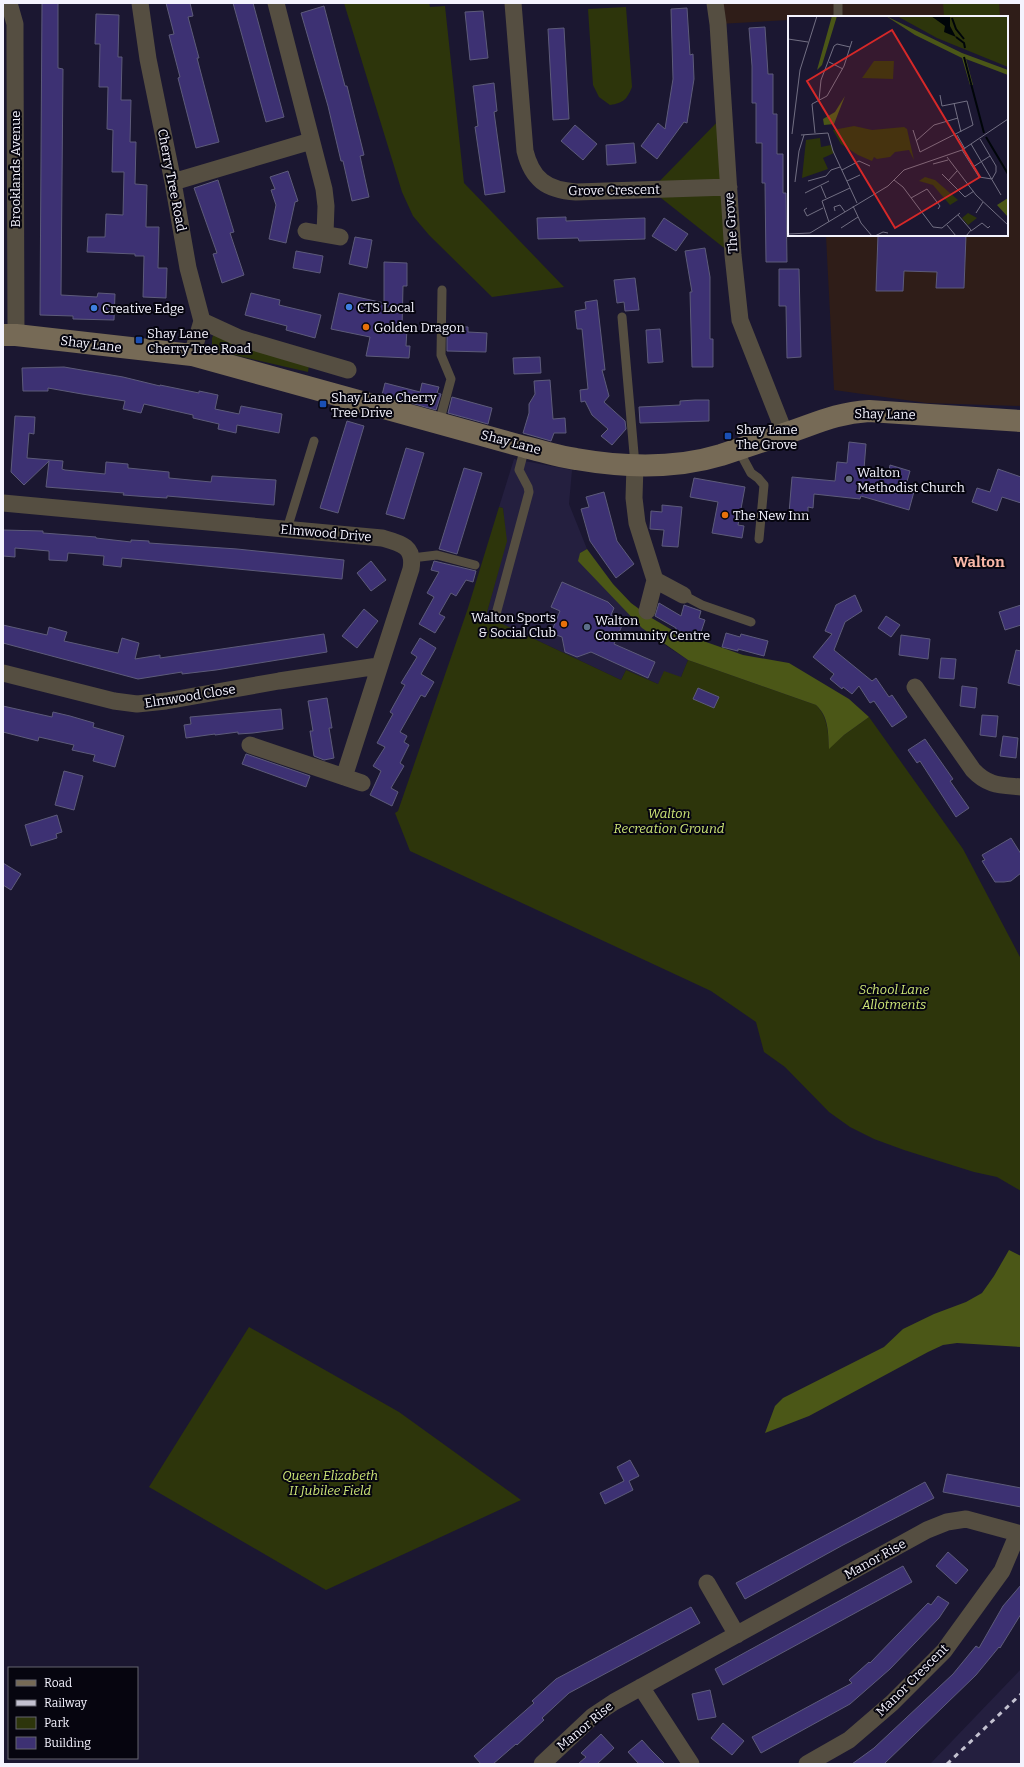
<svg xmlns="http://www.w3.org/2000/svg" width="1024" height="1767" font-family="Bitter,serif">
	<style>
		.built { fill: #241f3f }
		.education { fill: #2f1d18 }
		.green { fill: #2d350b }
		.forest { fill: #4b5717 }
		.building { fill: #3d3173; stroke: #5d5b7a }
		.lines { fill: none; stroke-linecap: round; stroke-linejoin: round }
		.lane { stroke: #554e41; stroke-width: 9 }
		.street { stroke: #554e41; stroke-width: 17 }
		.secondary { stroke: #766a56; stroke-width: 22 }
		.rail { stroke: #c3c1d0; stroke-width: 3; stroke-dasharray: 5 5; stroke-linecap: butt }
		.shop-dot { fill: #3f7fe0; stroke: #06050f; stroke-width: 1.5 }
		.food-dot { fill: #e8710a; stroke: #06050f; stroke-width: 1.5 }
		.transit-dot { fill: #1a4fb4; stroke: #06050f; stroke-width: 1.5 }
		.worship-dot { fill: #6b7280; stroke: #06050f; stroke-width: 1.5 }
		.service-dot { fill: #5c6f8a; stroke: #06050f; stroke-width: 1.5 }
		.labels { text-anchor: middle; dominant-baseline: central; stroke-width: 4; stroke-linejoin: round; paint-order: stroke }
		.street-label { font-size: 13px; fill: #f4f3fe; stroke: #06050f }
		.poi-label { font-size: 13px; fill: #f4f3fe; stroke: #06050f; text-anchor: start }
		.park-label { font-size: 13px; font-style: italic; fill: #cee677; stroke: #06050f }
		.quarter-label { font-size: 15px; font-weight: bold; fill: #f8b7a7; stroke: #06050f }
		.inset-river { fill: none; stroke: #000509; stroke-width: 2 }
		.inset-road { fill: none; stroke: #726f83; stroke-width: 1 }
		.view { fill: #d62828; fill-opacity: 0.15; stroke: #d62828; stroke-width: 2 }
		.inset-edge { fill: none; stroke: #f4f3fe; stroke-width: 2 }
	</style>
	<rect width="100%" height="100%" fill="#1b1731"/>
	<path class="built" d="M514,459L572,470L569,504L587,549L580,553L657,640L688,660L681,677L658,684L626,670L621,680L486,616L506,541L503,508L499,507Z
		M1021,1669V1764H930L931,1763Z"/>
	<path class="education" d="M715,3H1021V406L927,403L834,390L827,256L826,235H1007V17H789V20L718,24Z"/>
	<path class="green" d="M344,3H429L430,7L445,6L464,183L564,287L492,297L429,235L413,216L402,192Z
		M943,3H999L1000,17H944Z
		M626,7L632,87C627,99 624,103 610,105L599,97L593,85L588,9Z
		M723,116L733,255L651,190Z
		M214,334L309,365L308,372L217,351L212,347V338Z
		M499,507L503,508L507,541L486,616L621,680L626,670L658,684L664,671L681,677L688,660L816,705C828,717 828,732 829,748L844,735L869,717L963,849L1021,959V1191L997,1177L974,1172L904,1150L874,1139L850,1127L829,1112L785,1067L764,1052L756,1022L711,991L410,851L395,813L398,811L468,608Z
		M249,1327L399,1412L521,1500L326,1590L149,1487Z"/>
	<path class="forest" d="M587,549L613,584L631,603L650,617L672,630L743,655L789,663L849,699L869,717L844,735L829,749C828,732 829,717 816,705L688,660L642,628L578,561L580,553Z
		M1009,1250L1021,1256V1347L957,1343L943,1345L928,1352L809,1416L765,1433L775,1406L783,1398L884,1347L903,1329L934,1314L966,1302L982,1293L994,1276Z"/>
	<path class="building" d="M42,3H58V68L63,69L61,295L97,297L98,293L115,294L114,320L73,319V316L40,315Z
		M166,3H190L193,16L188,17L199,58H197L219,142L196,148L178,78L180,77L169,35L174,34Z
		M233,3H253L284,117L266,122Z
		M324,6L345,86H347L364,155L360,156L369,197L352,201L343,161H341L328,106L301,13Z
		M687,8L690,55L693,54L694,79L687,123L684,122L657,159L641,146L658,123L665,129L673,79L671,9Z
		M483,11L488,58L470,60L465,12Z
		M96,14L119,15L118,57H122L121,100H131L130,142H136L135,184L147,185L146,227H159L158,268H167L166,298L143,297L144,256H135V254L87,252L88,237H105L106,214L123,215L124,172H112L113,130L107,129L108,87H99L100,44H95Z
		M765,27L768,74H773V114H777V154H783V193H786L787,262H766L765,183H762V143H756V103H752V66L749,28Z
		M564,28L569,119L553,120L548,29Z
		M494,83L497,111L494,112L505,192L485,195L475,127L478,126L473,86Z
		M575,125L597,144L583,160L561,141Z
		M634,143L636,163L607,165L606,145Z
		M288,171L298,201L295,202L286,243L269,239L276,205L271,190L275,189L270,177Z
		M218,180L234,232L230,233L244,275L222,283L213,254L217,253L194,188Z
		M566,217V221L645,218V239L579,241L578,238L538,239L537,218Z
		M664,218L688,234L676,251L652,236Z
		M878,235H966L964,288H936L937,272L904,271L903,291H876Z
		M355,237L372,240L367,268L349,264Z
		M705,248L710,277V339H713V367H692L690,292H692L685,251Z
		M296,251L323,256L320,273L293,268Z
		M384,262L407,263V286H403L402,329H407L406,346H410L409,358L366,356L370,337L331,329L339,293L384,303Z
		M779,269H799L801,357L787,358L786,306H779Z
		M635,278L639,310L625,311L624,302L617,303L614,280Z
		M251,293L280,300L279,305L321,315L315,338L286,330L287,326L245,315Z
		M597,300L605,370H602L609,396L604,402L625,421L626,429L612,445L601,436L608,429L592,415L585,401L581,402L580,390L588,389L582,329H577L575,311L586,309L585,302Z
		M447,326L468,327V332L487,333L486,352L447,351Z
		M660,329L663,362L648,363L646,330Z
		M540,357L541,373L514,374L513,358Z
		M64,367L123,377L160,386V385L199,393V391L218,395L215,409L239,414L241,406L282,414L279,433L237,425L236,433L218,429L219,424L193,418V415L144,404L141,413L123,409L125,401L82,394L48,388V391H23L22,368Z
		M550,380L553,419L565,418L566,433H554L551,441L523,433L529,413V404L535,394L534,381Z
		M385,383L420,392L422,383L439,387L437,393L441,394L436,410L382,395Z
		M452,397L492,408L488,424L448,413Z
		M695,400H709V421L640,423L639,407L680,405V401Z
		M15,416L35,417L34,434L29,433L27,458L63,461L62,469L65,470L105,474L106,462L128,464V468L169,472V478L211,482L212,476L276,480L274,505L167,496V498L150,497L123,495L124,493L46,487L49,461L24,485L11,472Z
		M347,421L364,426L338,513L320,508Z
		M849,442L866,444L864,469L888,475L890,465L910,471L906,485L915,488L909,510L861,496L860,499L814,494L813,508L808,507V514L789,513L792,477L835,481L837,462L847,463Z
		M406,448L424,453L404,519L386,514Z
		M464,468L482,473L457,554L439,549Z
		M998,469L1021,477V503L1002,497L997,511L972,502L977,488L990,492Z
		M694,478L745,487L738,525L744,526L742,538L712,533L718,502L690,497Z
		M604,492L617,541L634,564L616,578L590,541L581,509L589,507L586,497Z
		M662,505L682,507L678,547L662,546L664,530L650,529L651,511L662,512Z
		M3,530L43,531V533L96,537V538L131,542V540L149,541V543L237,549L344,560L342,579L122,558L121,567L103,565L104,556L68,553L67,561L49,560V551L15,548V557L3,556Z
		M371,561L386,580L371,591L357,573Z
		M434,561L476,571L473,582L466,580L456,596L451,593L439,614L445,617L435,633L419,624L434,597L427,593L439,572L431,570Z
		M562,582L608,602L614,608L611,615L624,621L614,644L655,662L648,678L591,652L577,657L565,652L562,637L551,633L560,611L551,607Z
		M855,595L862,611L845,622L834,650L872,681L876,678L889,697L892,695L907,717L892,727L874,701L870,703L859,686L852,694L843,687L842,689L830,679L834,674L813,657L832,634L825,631L836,605Z
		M659,603L681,616L684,605L701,611L699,618L705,620L699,638L676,630V628L655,616Z
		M1021,605V625L1005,630L999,612Z
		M364,609L378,621L357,648L342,636Z
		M886,616L900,625L891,637L878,628Z
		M3,625L47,635L49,627L67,632L64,641L118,653L122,638L139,643L135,659L160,655V658L324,634L327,652L216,670L182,674V672L138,679L3,643Z
		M726,633L740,637L741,634L768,641L764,656L738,649V651L722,647Z
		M901,635L930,639L928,659L899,655Z
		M420,638L436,648L421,674L434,682L425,697L421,695L400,732L407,736L404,742L409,745L400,763L404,766L391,788L398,792L392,806L370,795L381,771L373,766L385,747L377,743L393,714L390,712L405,685L401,683L417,657L411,653Z
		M1016,650L1021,651V686L1008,683Z
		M941,658L956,659L954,679L939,678Z
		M962,686L977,688L975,708L960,706Z
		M698,688L719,697L714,708L693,699Z
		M327,698L332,728H329L334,758L324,760L314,756L310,731H313L308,701Z
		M3,706L52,717L53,712L70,716L94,723L93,727L124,736L115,767L93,761L95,755L72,750L74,745L39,737L38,741L3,732Z
		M281,709L283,729L253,733L238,734V732L215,735V734L186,738L184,725L191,724L190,717Z
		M982,715L998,716L996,737L980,735Z
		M1003,736L1018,738L1016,758L1000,756Z
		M925,739L953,779L950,781L969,808L956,817L920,761L917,763L908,750Z
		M246,754L310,776L306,787L242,764Z
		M64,771L83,776L74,810L55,805Z
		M57,815L62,832L56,834L57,838L31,846L25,825Z
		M1011,838L1021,854V873L1011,881L1004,882H995L982,861L985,860L982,855Z
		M3,863L21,874L11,890L3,885Z
		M630,1460L639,1476L629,1481L633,1490L605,1504L600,1493L624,1481L617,1467Z
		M947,1474L1021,1488V1507L943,1492Z
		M925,1482L934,1498L843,1545L745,1599L736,1583Z
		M948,1552L968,1570L956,1584L936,1566Z
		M903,1566L912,1582L723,1685L715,1669Z
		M1021,1585V1614L1000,1648L999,1647L976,1675L884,1764H852L874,1748L953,1674L976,1646L979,1648L1003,1606Z
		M938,1596L949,1603L939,1618L890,1669L850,1704L761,1753L752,1737L852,1683L849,1680L869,1662L870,1663L928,1603L931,1605Z
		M691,1607L700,1623L569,1693L542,1718L544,1720L517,1745L516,1744L493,1764H481L474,1756L534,1703L532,1701L556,1679Z
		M710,1690L716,1717L698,1720L692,1694Z
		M723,1723L744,1741L732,1755L711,1738Z
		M601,1734L614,1748L597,1764H578L586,1757L581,1753Z
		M642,1740L651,1750L665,1764H639L628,1752Z"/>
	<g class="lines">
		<path class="lane" d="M838,3V17
			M622,317L635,465
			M439,423L451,379L441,355L442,290
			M738,449L751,473L758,478L764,485L759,539
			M287,529L314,441
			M412,558L437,555L475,565
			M683,595L702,605L751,622
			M496,614L529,492L528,487L519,470L525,447"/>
		<path class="street" d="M9,3L15,24V45L16,335
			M140,3L148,59L173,182L188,268L202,321L192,355
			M276,3L324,189L326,206L325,234
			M513,3L525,151C532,179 546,190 576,192L729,187
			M715,3L718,24L733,255L740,320L785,434
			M173,182L311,141
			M306,231L340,237
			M202,321L239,338L348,370
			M635,465L634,498L637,523L655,580
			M3,503L382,538C400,543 415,546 411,569L344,777
			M647,611L655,580L683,595
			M3,673L114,701L137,704L166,701L279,681L378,666
			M915,687L973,770C988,786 1000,785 1021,787
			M250,745L362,783
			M707,1583L737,1635
			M641,1687L691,1764
			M542,1764L593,1716L614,1702L927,1530L947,1522L966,1519L1021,1534
			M807,1764L849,1740L892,1703L944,1651L1002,1571L1018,1533"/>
		<path class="secondary" d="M3,335H16L192,355L525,447C542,451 559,457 576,459C622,467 675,469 721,455C742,448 763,441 784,434C815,424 835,413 869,411L1021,421"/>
		<path class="rail" d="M947,1764L1021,1694"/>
	</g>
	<g class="shop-dot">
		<circle cx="349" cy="307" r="4"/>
		<circle cx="94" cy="308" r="4"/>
	</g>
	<g class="food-dot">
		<circle cx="366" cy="327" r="4"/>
		<circle cx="725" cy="515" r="4"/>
		<circle cx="564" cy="624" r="4"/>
	</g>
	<g class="transit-dot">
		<rect x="135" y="336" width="8" height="8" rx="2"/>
		<rect x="319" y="400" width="8" height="8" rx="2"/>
		<rect x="724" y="432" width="8" height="8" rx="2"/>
	</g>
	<circle class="worship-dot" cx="849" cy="479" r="4"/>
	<circle class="service-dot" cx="587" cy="627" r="4"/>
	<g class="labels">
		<g class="street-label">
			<text transform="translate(15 169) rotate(-90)">Brooklands Avenue</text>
			<text transform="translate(172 180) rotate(79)">Cherry Tree Road</text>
			<text transform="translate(614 190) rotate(-1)">Grove Crescent</text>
			<text transform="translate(731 223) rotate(-94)">The Grove</text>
			<text transform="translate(91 344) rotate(7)">Shay Lane</text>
			<text transform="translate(885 414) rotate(1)">Shay Lane</text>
			<text transform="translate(511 442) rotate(15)">Shay Lane</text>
			<text transform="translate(326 533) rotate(5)">Elmwood Drive</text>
			<text transform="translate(190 696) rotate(-9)">Elmwood Close</text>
			<text transform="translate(875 1559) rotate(-29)">Manor Rise</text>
			<text transform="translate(912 1680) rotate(-45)">Manor Crescent</text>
			<text transform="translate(585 1726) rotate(-40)">Manor Rise</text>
		</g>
		<g class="poi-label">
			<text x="357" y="307">CTS Local</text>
			<text x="102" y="308">Creative Edge</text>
			<text x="374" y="327">Golden Dragon</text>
			<text x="147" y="333">Shay Lane<tspan x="147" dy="15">Cherry Tree Road</tspan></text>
			<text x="331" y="397">Shay Lane Cherry<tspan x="331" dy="15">Tree Drive</tspan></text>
			<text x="736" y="429">Shay Lane<tspan x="736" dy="15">The Grove</tspan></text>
			<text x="857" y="472">Walton<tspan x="857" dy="15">Methodist Church</tspan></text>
			<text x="733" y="515">The New Inn</text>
			<text x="556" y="617" text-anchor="end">Walton Sports<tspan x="556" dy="15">&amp; Social Club</tspan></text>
			<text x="595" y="620">Walton<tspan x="595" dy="15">Community Centre</tspan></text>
		</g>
		<g class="park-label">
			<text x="669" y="813">Walton<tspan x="669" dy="15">Recreation Ground</tspan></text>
			<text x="894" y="989">School Lane<tspan x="894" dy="15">Allotments</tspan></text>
			<text x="330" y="1475">Queen Elizabeth<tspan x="330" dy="15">II Jubilee Field</tspan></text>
		</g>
		<g class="quarter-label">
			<text x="979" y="562">Walton</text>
		</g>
	</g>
	<g transform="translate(788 16)">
		<rect width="220" height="220" fill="#1b1731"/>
		<path d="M109,0H220V51L149,22ZM86,45H106L105,63L74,62ZM66,110L84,114L116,111L119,113L126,144L121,134L107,136L102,141L89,143L86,141L84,145L70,139L53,128L45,114ZM32,122L33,131L43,129L46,137L35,142L40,153L14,162L18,124ZM137,161L147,164L170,184L162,189L145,169L131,165ZM180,197L189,202L180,209L174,202Z" fill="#2d350b"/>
		<path d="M44,0H49L34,49L29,54ZM98,0L174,37L220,54V59L178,43L185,69H182L174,42L127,19ZM57,80L46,108L36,109L35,103L47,96ZM220,182V201L209,189Z" fill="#4b5717"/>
		<path d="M143,0H162V10L168,21L156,16L157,10Z" fill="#000509"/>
		<path class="inset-river" d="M164,2L168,13L176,23M168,21L176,27L177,32M176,41L196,117M198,121L220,158"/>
		<path class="inset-road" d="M0,23L20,26M41,46L55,53M31,84L33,64L46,30L49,28L62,31M166,87L173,116M125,114L132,136L185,109L179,85L154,90L152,79M27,117L24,88L39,80L56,50L64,25M4,118L12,54L29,0M13,119L40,117L45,135L69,187M169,119L177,133M128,125L146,109L170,102M183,128L213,179M174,134L191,161L204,163L208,156V150L192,123M159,141L188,179L220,209M145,148L160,144M185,151L202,140M54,154L71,145L82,150M154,158L177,181L186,175M106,164L115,171L145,211L154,212L172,197M20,165L38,160L43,154L52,151M59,165L72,159M160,165L169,155M7,166L11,135L16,119M33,170L38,182M17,177L41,165M123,182L139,173L152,190L150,193M65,190L73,207L84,220M19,192L16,194L19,200L35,192M47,195L46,191L52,189L57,196M188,197L195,186M170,199L183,214L178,220M41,206L34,185L62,172M159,209L168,220M53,212L70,201M183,215L194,207L200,212L202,210M0,218L22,217L100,170L116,154L174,134L220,103M87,220L95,216L100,217"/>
		<path class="view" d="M104,14L192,161L107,212L19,65Z"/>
		<rect width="220" height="220" class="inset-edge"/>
	</g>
	<rect width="1024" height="1767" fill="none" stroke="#f4f3fe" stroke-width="8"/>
	<rect x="8" y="1667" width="130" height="92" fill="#06050f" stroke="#65646f"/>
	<rect x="16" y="1680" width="20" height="6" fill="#766a56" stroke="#65646f"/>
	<text x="44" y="1687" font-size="12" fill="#f4f3fe">Road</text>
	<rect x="16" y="1700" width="20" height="6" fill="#c3c1d0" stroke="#65646f"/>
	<text x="44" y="1707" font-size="12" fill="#f4f3fe">Railway</text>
	<rect x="16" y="1717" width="20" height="12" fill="#2d350b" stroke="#65646f"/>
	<text x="44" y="1727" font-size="12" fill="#f4f3fe">Park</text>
	<rect x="16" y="1737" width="20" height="12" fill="#3d3173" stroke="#65646f"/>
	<text x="44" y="1747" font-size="12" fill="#f4f3fe">Building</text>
</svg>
